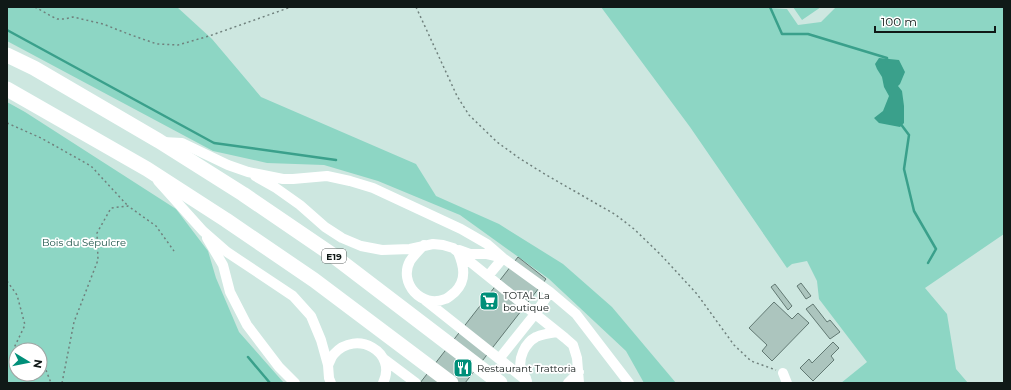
<svg xmlns="http://www.w3.org/2000/svg" width="1011" height="390" font-family="Montserrat,sans-serif">
	<style>
		.green { fill: #8dd6c4; fill-rule: evenodd }
		.water { fill: #3aa08b }
		.lines { fill: none; stroke-linecap: round; stroke-linejoin: round }
		.stream { stroke: #3aa08b; stroke-width: 2.5 }
		.building { fill: #acc5be; stroke: #627973 }
		.path { stroke: #70817d; stroke-width: 1.5; stroke-dasharray: 2 3; stroke-linecap: butt }
		.minor { stroke: #fff; stroke-width: 10 }
		.highway { stroke: #fff; stroke-width: 15 }
		.labels { text-anchor: middle; dominant-baseline: central; stroke-width: 3.5; stroke-linejoin: round; paint-order: stroke }
		.shield { fill: #fff; stroke: #585e5d; stroke-width: 1 }
		.shield-label { font-size: 9px; font-weight: bold; fill: #101917 }
		.park-label { font-size: 10px; fill: #195146; stroke: #fff }
		.poi-label { font-size: 10px; fill: #101917; stroke: #fff; text-anchor: start }
	</style>
	<rect width="100%" height="100%" fill="#cde7e0"/>
	<path class="green" d="M7,7H177L212,39L261,97L416,164L436,196L499,224L563,264L612,307L676,383H644L626,351L549,279L460,215L378,181L324,165L267,163L213,151L7,41Z
		M601,7H768L770,8L787,9L798,25L821,22L836,7H1004V234L925,288L947,314L956,369L968,383H841L867,362L819,299L817,281L807,261L792,264L787,268L690,127Z
		M793,7H821L802,20Z
		M7,102L25,112L176,209L208,251L216,278L239,332L284,383H7ZM16,350H40V374H16Z"/>
	<path class="water" d="M879,58L899,60L905,72L900,84L898,86L902,91L904,106V123L900,127L879,123L874,118L883,111L889,96L884,87L882,77L877,69L875,64Z"/>
	<g class="lines">
		<path class="stream" d="M770,7L782,34H808L887,58V61
			M7,30L214,143L336,160
			M900,123L909,135L904,169L914,211L936,249L928,263
			M248,357L270,383"/>
	</g>
	<path class="building" d="M518,257L546,279L465,383H420Z
		M801,283L811,296L806,299L797,286Z
		M775,284L792,306L788,310L771,287Z
		M774,302L792,319L798,313L809,323L772,361L762,351L767,345L749,328Z
		M813,304L827,322L830,320L840,332L830,339L806,309Z
		M833,342L839,348L831,356L834,360L813,381L800,368L809,359L812,363Z"/>
	<g class="lines">
		<path class="path" d="M35,7L51,16L57,19H65L73,17L103,24L131,35L157,44L178,45L209,36L291,7
			M416,7L457,96L469,115L497,142L519,158L543,173L616,215L634,229L661,255L697,294L734,345L751,361L776,370
			M7,123L41,138L91,166L128,206
			M7,281L17,295L25,325L14,348L18,350
			M40,363L44,365L51,383
			M62,383L74,322L98,260L97,233L111,208L128,206L156,226L174,251"/>
		<path class="minor" d="M163,142L182,143L228,165L248,172L283,179H293L327,176L350,181L373,188L461,229L487,244L503,258L550,292L576,314L629,383
			M255,176L276,188L300,205L325,227L342,238L361,246L382,250L410,249L433,244L443,245L453,248L565,338L573,345L577,358L579,383
			M158,181L203,231L227,252L293,296L311,316L321,340L328,365L329,378L331,383
			M207,238L223,265L230,292L247,325L279,367L295,383
			M424,245C419,250 414,255 410,261C398,283 422,309 445,299C449,298 452,294 455,292C467,280 464,266 458,252
			M459,250L470,254H486L503,258L488,276
			M425,300L527,381
			M384,359L416,383
			M499,359L535,314L550,292
			M328,365C330,362 331,357 334,354C356,329 398,352 383,383
			M783,373L787,383
			M526,378C524,375 522,372 521,370C518,358 525,343 536,337C543,334 550,333 557,332
			M568,383L579,372"/>
		<path class="highway" d="M7,55L34,68L159,141L243,194L331,254L500,383
			M7,89L147,169L226,220L314,280L451,383"/>
	</g>
	<defs>
		<symbol id="supermarket-square" viewBox="-11 -11 22 22"><rect x="-9" y="-9" width="18" height="18" rx="4" fill="#008f79" stroke="#fff"/><path d="M-6-5.5h2.5l.6 2H6L4.5 2H-2.5L-4.4-4H-6ZM-1.5 3.2a1.3 1.3 0 1 0 .1 0ZM3 3.2a1.3 1.3 0 1 0 .1 0Z" fill="#fff"/></symbol>
		<symbol id="restaurant-square" viewBox="-11 -11 22 22"><rect x="-9" y="-9" width="18" height="18" rx="4" fill="#008f79" stroke="#fff"/><path d="M-5-6h1v4h1v-4h1v4h1v-4h1v5L-1.5 .5V6h-2V.5L-5-1ZM5-6V6H3V1.5H1.5Q1.5-4 5-6Z" fill="#fff"/></symbol>
	</defs>
	<g fill-rule="evenodd">
		<use href="#supermarket-square" x="478" y="290" width="22" height="22"/>
		<use href="#restaurant-square" x="452" y="357" width="22" height="22"/>
	</g>
	<g class="labels">
		<rect class="shield" x="322" y="249" width="24" height="14" rx="3"/>
		<g class="shield-label">
			<text x="334" y="256">E19</text>
		</g>
		<g class="park-label">
			<text x="84" y="242">Bois du Sépulcre</text>
		</g>
		<g class="poi-label">
			<text x="503" y="295">TOTAL La<tspan x="503" dy="12">boutique</tspan></text>
			<text x="477" y="368">Restaurant Trattoria</text>
		</g>
	</g>
	<rect width="1011" height="390" fill="none" stroke="#101917" stroke-width="16"/>
	<g transform="translate(28 362) rotate(100)"><circle r="19" fill="#ffffff" stroke="#9fa3a2"/>
	<path d="M0-3L7 15L0 10L-7 15Z" fill="#008f79"/>
	<text y="-6" font-size="11" font-weight="bold" text-anchor="middle" fill="#101917">N</text>
	</g>
	<path d="M875 26v6h120v-6" fill="none" stroke="#101917" stroke-width="2"/>
	<text x="881" y="26" font-size="12" fill="#101917" stroke="#ffffff" stroke-width="3" paint-order="stroke">100 m</text>
</svg>
